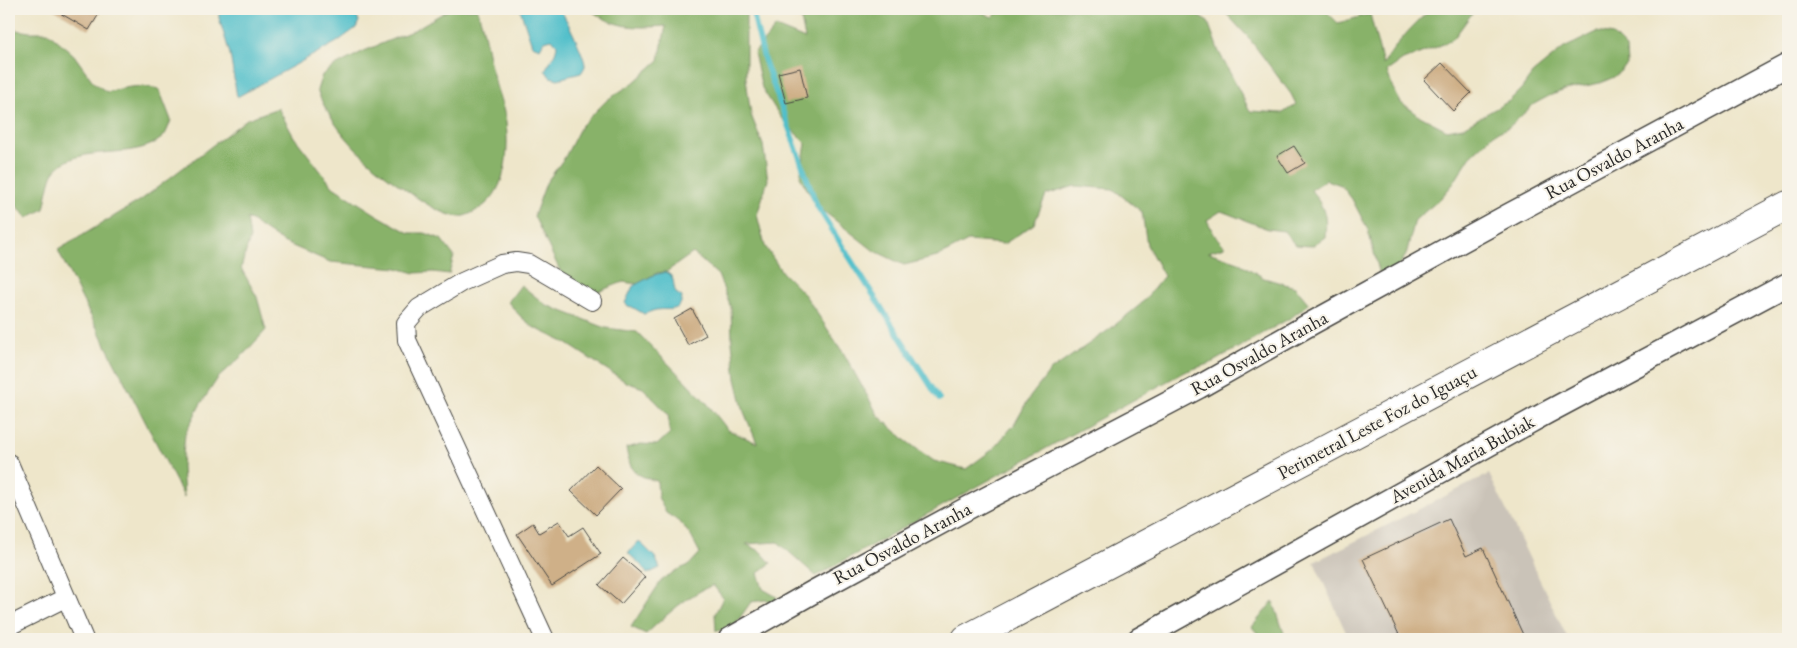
<svg xmlns="http://www.w3.org/2000/svg" width="1797" height="648" font-family="'EB Garamond',serif">
	<style>
		.industrial { fill: #cac3b8 }
		.forest { fill: #88b269; stroke: #5a6e4a }
		.water { fill: #51bfca; stroke: #3e757a }
		.lines { fill: none; stroke-linecap: round; stroke-linejoin: round }
		.stream { stroke: #51bfca; stroke-width: 5.5 }
		.building { fill: #cfb088 }
		.minor-casing { stroke: #484743; stroke-width: 20 }
		.tertiary-casing { stroke: #484743; stroke-width: 25 }
		.trunk-casing { stroke: #484743; stroke-width: 30 }
		.minor { stroke: #fff; stroke-width: 18 }
		.tertiary { stroke: #fff; stroke-width: 22 }
		.trunk { stroke: #fff; stroke-width: 28 }
		.labels { text-anchor: middle; dominant-baseline: central; stroke-width: 4; stroke-linejoin: round; paint-order: stroke }
		.street-label { font-size: 19px; fill: #2b2b2b; stroke: #f7f3e8 }
	</style>
	<rect width="100%" height="100%" fill="#f7f3e8"/>
	<filter id="ink" filterUnits="userSpaceOnUse"><feTurbulence type="fractalNoise" baseFrequency=".02" numOctaves="2"/><feDisplacementMap in="SourceGraphic" scale="10" xChannelSelector="R" yChannelSelector="G"/><feConvolveMatrix kernelMatrix="1 2 1 2 8 2 1 2 1" color-interpolation-filters="sRGB"/></filter>
	<filter id="wash" filterUnits="userSpaceOnUse"><feTurbulence type="fractalNoise" baseFrequency=".0096" numOctaves="4" result="noise"/><feDisplacementMap in="SourceGraphic" scale="20" xChannelSelector="R" yChannelSelector="G"/><feGaussianBlur stdDeviation="1.12" result="paint"/><feColorMatrix in="noise" values="0 0 0 0 0 0 0 0 0 0 0 0 0 0 0 0 0 1.4 0 .05"/><feComposite in="paint" operator="in"/></filter>
	<g filter="url(#wash)">
		<rect width="100%" height="100%" fill="#eee6ca"/>
		<path class="industrial" d="M1489,474L1568,639H1349L1314,562Z"/>
		<path class="forest" d="M450,9H477C485,30 487,53 493,75C497,91 504,107 506,123C509,150 507,190 482,207C474,212 463,219 454,216C433,211 412,194 395,182C363,159 331,127 317,90L322,75L335,66L364,51L412,31Z
			M589,9H746V79L751,115L763,145L768,180L757,215L765,246L782,272L805,295L844,354L878,415L906,441L934,461L966,469L992,450L1014,425L1030,397L1050,371L1110,329L1141,304L1164,276L1147,245L1142,212L1113,189L1075,186L1046,195L1034,224L1004,244L968,241L937,257L904,265L873,250L817,206L800,177L806,144L781,118L762,88L754,53L776,27L805,39L799,9H976L992,17L1004,9H1134L1148,13L1163,9H1186L1208,22L1219,52L1250,111L1283,113L1296,104L1291,94L1248,37L1222,9H1324L1338,23L1370,14L1383,65C1396,43 1412,26 1431,9H1473V12L1454,38L1437,47L1403,60L1387,71L1392,86L1401,103L1416,114L1447,130L1463,127L1509,101L1522,88L1532,74L1549,60L1564,48L1597,32L1613,35L1626,48L1627,65L1614,77L1600,83L1565,90L1549,96L1534,104L1509,127L1494,134L1470,157L1453,184L1440,199L1415,220L1406,255L1397,269L1380,275L1368,230L1352,199L1341,185L1326,180L1311,190C1325,209 1327,215 1325,237L1312,246L1295,245L1284,231L1268,229L1221,211L1207,220L1214,234L1225,247L1208,252L1236,261L1264,278L1295,287L1309,304L1292,317L1211,363L1184,372L816,576L778,542L746,544L760,551L771,563L758,573L763,589L777,597L774,603L766,600L751,602L732,629L716,631L715,614L723,598L713,585C686,596 668,614 646,634L631,627L661,581L675,571L689,565L700,553L691,536L680,522L666,513L658,497L657,481C635,475 630,472 626,448L641,444L657,445L670,433L668,414L643,388L626,382L566,343L533,327L520,316L508,302L521,285L546,305L606,328L637,332L706,402L728,430L757,443L744,412L736,379L732,342L731,308L718,275L693,253L666,272L657,273L637,284L623,282L592,294L563,277L534,216L546,183L565,157L581,126L607,100L633,83L659,60L666,26C635,28 615,29 589,9Z
			M9,29L30,32H48L74,55L94,83L107,92C128,87 137,84 159,89L171,120C169,125 167,133 163,137C134,163 77,141 54,172C50,177 46,201 44,209L27,218L16,205L9,192Z
			M278,108L294,137L333,187L377,215L409,233H425L441,239L454,256L449,274L433,272L415,273L397,268L330,262L283,242L247,218L250,238L241,268L257,297L266,330L243,355L218,378L200,405L185,434L182,466L184,497L81,297L58,250L141,200L247,119Z
			M1273,601L1286,639H1262L1252,627Z"/>
		<path class="water" d="M219,9H354L359,21L356,28L337,42L237,97L230,54L219,18Z
			M520,9H560C565,16 586,58 585,66C585,67 582,72 581,73L558,79L550,77L545,70C550,61 556,55 557,45L552,39L544,41L540,48L532,45Z
			M666,272C676,277 672,284 676,293L682,297C681,314 667,308 656,310C651,311 648,313 644,314L632,307L628,306L625,303L633,286L654,275Z
			M639,541L655,557L660,568L647,574L643,567L628,553Z"/>
		<g class="lines">
			<path class="stream" d="M752,9L764,59L817,206L939,399"/>
		</g>
		<g id="blocks">
			<path class="building" d="M53,9H102L89,30Z
				M1442,63L1471,93L1453,111L1424,80Z
				M800,68L807,98L786,103L778,73Z
				M1294,146L1305,163L1288,173L1277,156Z
				M692,309L706,335L688,345L674,319Z
				M596,465L621,489L596,515L571,491Z
				M1449,519L1466,556L1483,548L1525,639H1401L1363,559Z
				M559,521L569,536L583,527L601,554L552,586L517,534L533,523L539,533Z
				M623,558L645,577L621,604L599,585Z"/>
		</g>
	</g>
	<g filter="url(#ink)">
		<use href="#blocks" fill-opacity="0" stroke="#484743" stroke-width="1"/>
		<g class="lines">
			<defs>
				<path id="minor" d="M9,463L84,639
					M9,626L65,598
					M545,639L407,340L406,323L419,308L462,282L502,264L516,262L529,264L592,301"/>
				<path id="tertiary" d="M730,639L813,592L966,509L1199,387L1312,323L1509,215L1788,65
					M1139,639L1546,413L1788,284"/>
				<path id="trunk" d="M966,639L1788,205"/>
			</defs>
			<use href="#minor" class="minor-casing"/>
			<use href="#tertiary" class="tertiary-casing"/>
			<use href="#trunk" class="trunk-casing"/>
			<use href="#minor" class="minor"/>
			<use href="#tertiary" class="tertiary"/>
			<use href="#trunk" class="trunk"/>
		</g>
	</g>
	<g class="labels">
		<g class="street-label">
			<text transform="translate(1614 158) rotate(-28)">Rua Osvaldo Aranha</text>
			<text transform="translate(1259 353) rotate(-29)">Rua Osvaldo Aranha</text>
			<text transform="translate(1377 422) rotate(-28)">Perimetral Leste Foz do Iguaçu</text>
			<text transform="translate(1462 459) rotate(-29)">Avenida Maria Bubiak</text>
			<text transform="translate(902 543) rotate(-28)">Rua Osvaldo Aranha</text>
		</g>
	</g>
	<rect width="1797" height="648" fill="none" stroke="#f7f3e8" stroke-width="30"/>
</svg>
